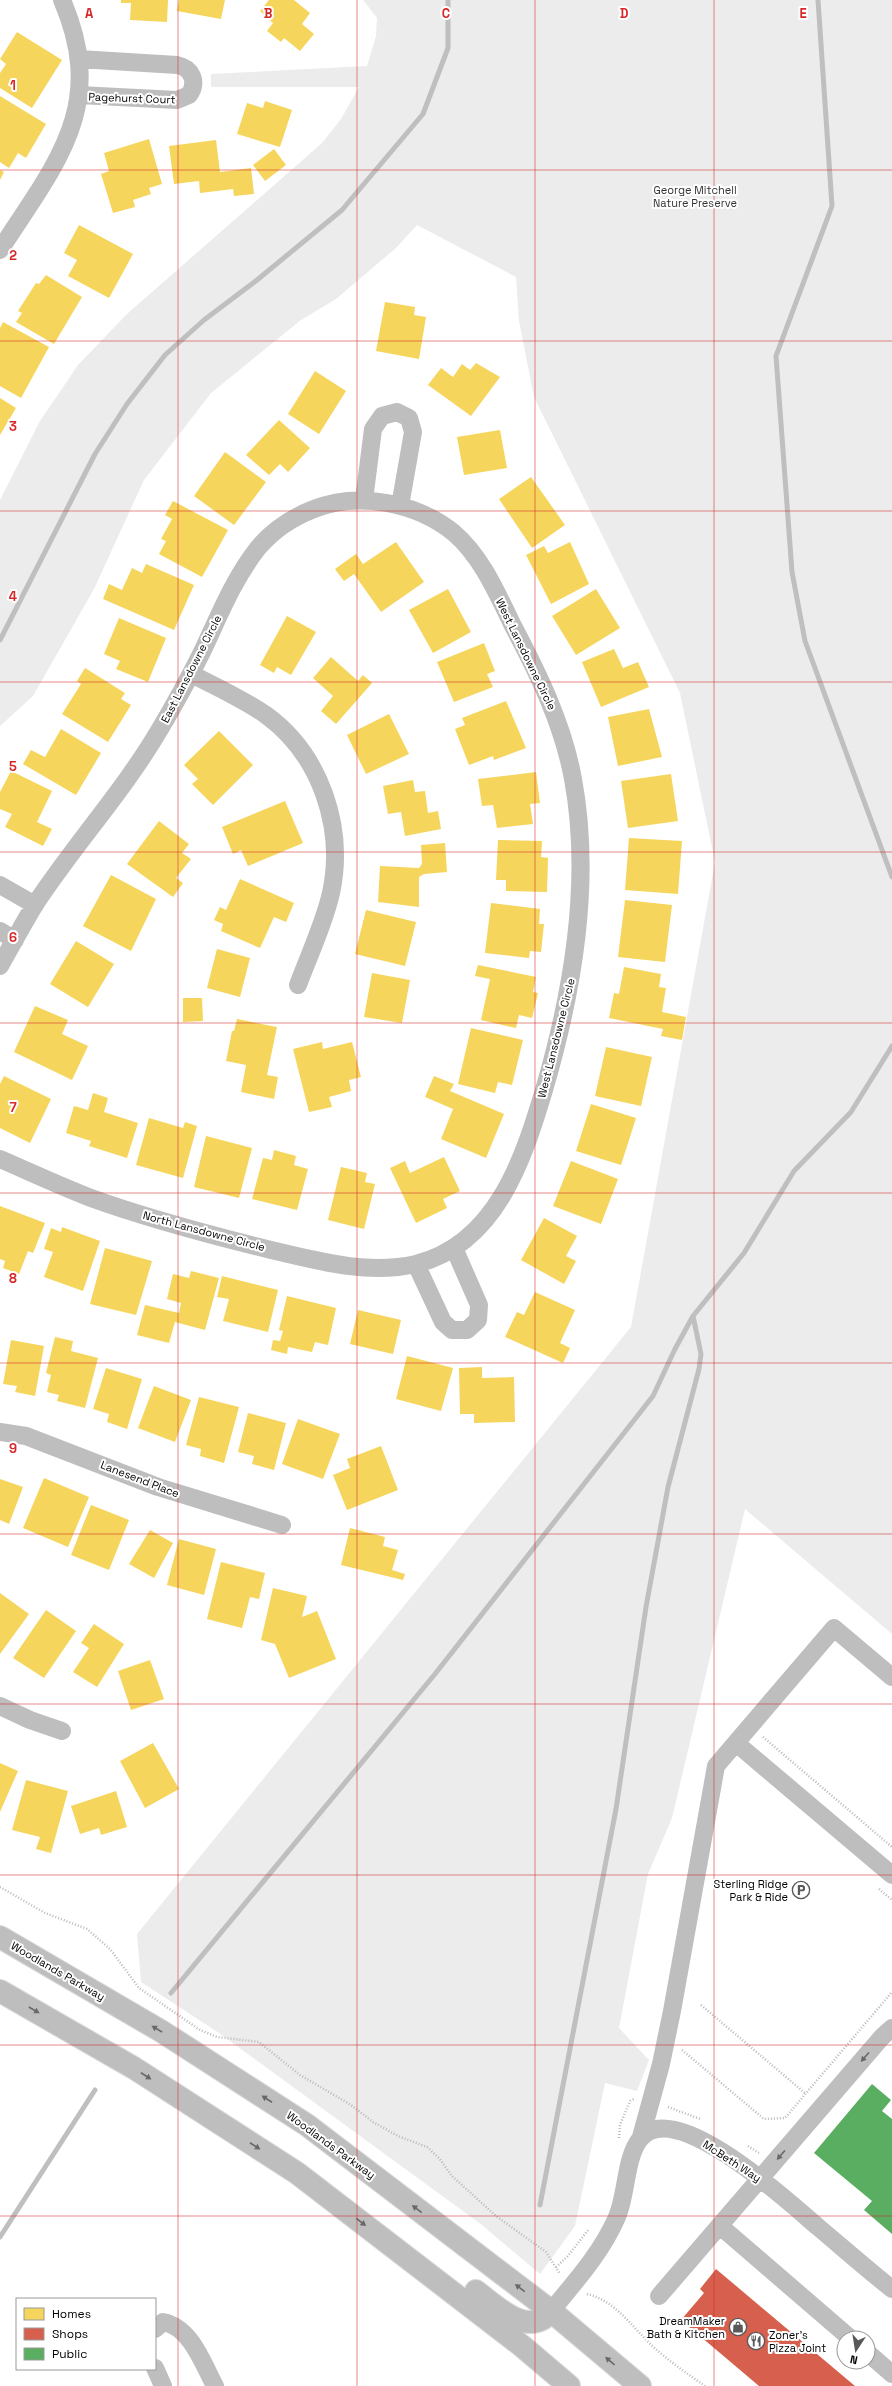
<svg xmlns="http://www.w3.org/2000/svg" width="892" height="2386" font-family="'Space Grotesk',sans-serif">
	<style>
		.green { fill: #ececec }
		.homes { fill: #f6d55c }
		.shops { fill: #d6604d }
		.public { fill: #5aae61 }
		.lines { fill: none; stroke-linecap: round; stroke-linejoin: round }
		.stream { stroke: #bfbfbf; stroke-width: 5 }
		.major-casing { stroke: #dbdbdb; stroke-width: 24 }
		.path { stroke: #b9b9b9; stroke-width: 2.5; stroke-dasharray: 1 2; stroke-linecap: butt }
		.minor { stroke: #bebebe; stroke-width: 18 }
		.major { stroke: #bebebe; stroke-width: 22 }
		.oneway { fill: #686868 }
		.grid { fill: none; stroke: #d62828; stroke-width: 1; stroke-opacity: 0.55 }
		.labels { text-anchor: middle; dominant-baseline: central; stroke-width: 4; stroke-linejoin: round; paint-order: stroke }
		.street-label { font-size: 11px; fill: #000; stroke: #fff }
		.park-label { font-size: 11px; fill: #333; stroke: #fff }
		.poi-label { font-size: 11px; fill: #000; stroke: #fff; text-anchor: end }
		.grid-label { font-size: 13px; text-anchor: middle; font-weight: bold; fill: #d62828; stroke: #fff; stroke-width: 4; stroke-linejoin: round; paint-order: stroke }
	</style>
	<rect width="100%" height="100%" fill="#fff"/>
	<path class="green" d="M363,0H892V1634L745,1509L672,1818L648,1874L619,2028L649,2060L637,2091L605,2083L575,2226L540,2274L482,2225L219,2033L141,1982L137,1934L631,1327L715,862L680,693L534,397L519,321L516,277L417,225L396,248L336,299L301,320L211,393L144,480L94,589L33,696L0,726V500L40,421L78,365L127,314L322,143L341,119L359,87H211V74L367,66L376,36L377,18Z"/>
	<path class="homes" d="M121,0H168L167,22L130,20L131,3H121Z
		M179,0H225L221,19L177,11Z
		M269,0H294L310,13L302,24L314,34L300,51L284,38L281,42L267,31L273,23L260,11Z
		M17,32L62,60L32,108L0,88V73L6,64L0,59Z
		M0,96L46,124L26,158L18,153L9,168L0,162Z
		M265,101L292,110L280,147L237,134L247,103L263,108Z
		M149,139L162,184L149,188L151,194L133,200L135,207L113,213L101,174L109,171L104,153Z
		M216,140L220,172L251,168L254,194L234,196L233,189L200,193L199,181L174,184L169,146Z
		M274,149L286,165L265,181L253,165Z
		M0,170L4,172L0,180Z
		M79,225L133,254L109,298L68,276L77,260L64,253Z
		M46,275L82,297L54,344L16,322L22,313L18,311L36,283L39,284Z
		M385,302L415,307L414,315L426,317L419,359L376,351Z
		M3,322L49,347L21,398L0,386V328Z
		M476,363L500,377L471,416L428,385L441,368L453,377L462,364L470,370Z
		M315,371L346,391L319,434L288,414Z
		M0,398L16,408L0,435Z
		M279,420L310,448L288,472L280,464L269,475L246,455Z
		M500,430L507,468L464,475L457,437Z
		M225,452L266,482L234,525L194,496Z
		M531,477L565,525L532,548L499,499Z
		M173,501L228,530L202,577L159,554L166,541L161,539L172,519L165,515Z
		M396,542L424,582L381,612L354,574L344,581L335,569L356,554L363,564Z
		M570,542L589,584L551,604L526,555L544,546L548,553Z
		M146,564L194,585L174,630L103,599L109,584L122,590L132,568L142,573Z
		M448,589L471,632L433,653L409,610Z
		M596,589L620,628L576,655L552,616Z
		M287,616L316,632L291,675L277,667L274,673L260,665Z
		M119,618L166,638L148,682L116,669L120,661L104,654Z
		M484,643L495,671L487,674L493,687L454,702L437,662Z
		M614,649L623,668L638,662L649,687L601,707L582,662Z
		M331,657L358,681L363,675L372,683L336,724L321,711L333,696L313,678Z
		M85,668L125,693L121,699L131,705L108,742L62,714L81,684L77,681Z
		M506,701L526,748L494,760L493,756L469,765L455,729L465,725L462,718Z
		M649,709L662,757L618,766L608,717Z
		M389,714L409,754L366,774L347,735Z
		M61,729L101,753L76,795L23,764L31,750L45,757Z
		M219,731L253,765L213,805L192,784L198,779L184,765Z
		M11,771L52,791L37,822L52,829L43,846L5,827L12,814L0,809V792Z
		M536,772L540,803L530,804L533,824L497,828L493,805L482,806L478,779Z
		M671,774L678,821L628,828L621,781Z
		M413,780L415,792L425,791L428,813L438,811L441,829L405,836L401,812L388,814L383,786Z
		M285,801L303,843L248,866L241,850L233,854L222,827Z
		M159,821L189,844L182,853L191,859L176,878L183,883L173,897L127,864Z
		M629,838L682,841L678,894L625,890Z
		M498,840L542,841L541,857L548,858L547,892L506,891V880H496Z
		M445,843L447,872L424,874L419,877V907L378,902L380,866L419,868L422,864L421,845Z
		M111,875L156,899L131,951L83,926Z
		M240,879L294,903L286,922L274,917L260,948L221,931L223,924L214,920L220,907L226,910Z
		M625,900L672,905L665,962L618,957Z
		M491,903L540,909L539,924H544L541,952L530,951L529,958L485,953Z
		M366,910L416,922L405,966L355,954Z
		M76,941L114,964L88,1007L50,984Z
		M217,949L250,958L240,997L207,988Z
		M478,965L536,977L533,992L538,993L532,1018L519,1015L516,1028L481,1020L490,979L475,976Z
		M624,967L661,974L659,987L666,988L662,1012L686,1017L682,1040L661,1036L663,1029L609,1018L614,993L619,994Z
		M372,973L410,980L402,1023L364,1017Z
		M183,998H202L203,1021L183,1022Z
		M35,1006L68,1020L62,1034L88,1046L72,1080L14,1052Z
		M237,1019L277,1027L267,1075L278,1077L274,1099L241,1092L246,1065L226,1061L232,1031H234Z
		M471,1028L523,1040L512,1085L498,1082L495,1093L458,1084Z
		M322,1042L323,1049L352,1042L361,1077L349,1080L351,1091L329,1097L332,1107L309,1112L293,1049Z
		M606,1047L652,1057L641,1106L595,1096Z
		M4,1076L51,1099L30,1143L0,1128V1084Z
		M434,1076L454,1084L450,1091L504,1114L486,1158L441,1139L453,1109L425,1097Z
		M93,1093L108,1098L104,1112L138,1123L127,1158L89,1146L91,1141L66,1133L74,1106L88,1110Z
		M591,1104L636,1118L621,1165L576,1151Z
		M149,1118L183,1128L185,1122L197,1126L183,1178L136,1165Z
		M206,1136L252,1148L239,1198L194,1187Z
		M274,1150L296,1156L294,1165L308,1169L297,1210L252,1199L263,1158L272,1160Z
		M444,1157L460,1191L443,1199L447,1208L416,1223L390,1168L405,1161L410,1173Z
		M571,1161L618,1179L601,1224L553,1206Z
		M341,1167L367,1173L365,1182L375,1184L364,1229L328,1220Z
		M0,1206L45,1223L33,1253L28,1251L19,1274L3,1268L5,1261L0,1259Z
		M544,1218L577,1236L566,1256L576,1261L564,1284L521,1260Z
		M62,1227L100,1241L83,1291L44,1277L53,1252L44,1249L51,1228L61,1232Z
		M105,1248L152,1261L136,1315L90,1304Z
		M191,1271L219,1278L205,1330L175,1322L169,1343L137,1335L145,1305L179,1313L181,1303L167,1299L173,1274L189,1278Z
		M222,1276L278,1290L268,1332L223,1321L229,1299L217,1297Z
		M535,1292L575,1310L560,1343L570,1348L563,1363L505,1337L517,1312L524,1315Z
		M287,1296L336,1308L328,1345L315,1342L312,1352L288,1347L287,1354L271,1350L273,1340L280,1341L283,1331L279,1330Z
		M358,1310L401,1320L393,1354L350,1344Z
		M55,1337L73,1341L71,1351L98,1358L85,1408L57,1401L59,1395L47,1392L51,1375L46,1373Z
		M11,1340L44,1346L35,1396L15,1392L17,1386L3,1384Z
		M407,1356L453,1368L441,1411L396,1399Z
		M482,1367V1378L514,1377L515,1422L474,1423V1414H460L459,1368Z
		M106,1368L142,1379L127,1429L107,1422L109,1414L93,1409Z
		M154,1386L191,1400L175,1442L138,1428Z
		M199,1397L239,1407L224,1463L200,1456L201,1449L186,1445Z
		M248,1413L286,1423L274,1470L252,1464L254,1456L238,1452Z
		M298,1419L340,1434L323,1479L282,1464Z
		M381,1446L398,1490L347,1510L333,1475L350,1468L347,1459Z
		M44,1478L89,1497L68,1547L23,1528Z
		M0,1479L23,1487L9,1524L0,1520Z
		M91,1505L129,1520L109,1570L71,1555Z
		M350,1528L385,1537L383,1546L398,1550L392,1570L405,1574L403,1580L341,1565Z
		M150,1530L173,1543L154,1578L129,1564Z
		M179,1539L216,1549L204,1595L167,1585Z
		M221,1562L265,1573L259,1599L250,1597L242,1628L207,1619Z
		M273,1588L307,1596L302,1617L317,1611L336,1659L289,1678L275,1644L261,1640Z
		M0,1593L29,1614L0,1654Z
		M46,1610L76,1631L44,1678L13,1658Z
		M94,1624L124,1644L97,1687L73,1672L89,1648L81,1643Z
		M150,1660L164,1699L131,1710L118,1671Z
		M153,1743L179,1789L145,1808L120,1761Z
		M0,1763L18,1771L0,1812Z
		M26,1780L68,1791L51,1853L36,1849L40,1837L12,1830Z
		M116,1791L127,1827L101,1835L99,1828L80,1834L71,1806Z"/>
	<path class="shops" d="M716,2269L855,2386H759L681,2320L704,2293L700,2289Z"/>
	<path class="public" d="M872,2084L891,2100L882,2111L892,2119V2234L864,2210L872,2201L814,2153Z"/>
	<g class="lines">
		<path class="stream" d="M818,0L832,206L776,356L792,572L805,641L892,877
			M0,640L95,454L127,404L165,355L204,320L257,280L342,210L423,114L448,48V0
			M171,1993L435,1674L653,1396L675,1349L693,1316L744,1253L794,1171L851,1112L892,1046
			M540,2205L616,1809L646,1607L668,1487L699,1369L701,1354L693,1316
			M0,2237L95,2090"/>
		<defs>
			<path id="major" d="M0,1937L161,2031L307,2125L551,2311L640,2386
				M0,1991L134,2068L297,2173L522,2346L569,2386
				M476,2291C496,2307 530,2339 551,2311"/>
		</defs>
		<use href="#major" class="major-casing"/>
		<path class="path" d="M763,1737L892,1847
			M0,1887L45,1913L87,1929L110,1949L139,1988L200,2030L217,2037L259,2042L300,2075L351,2105L373,2122L398,2136L427,2147L439,2158L452,2176L496,2216L546,2252L560,2274
			M879,1889L892,1900
			M701,2005L806,2094
			M682,2050L764,2119L785,2118L892,1992
			M668,2107L700,2119
			M619,2138L620,2125L630,2101L634,2099
			M748,2146L759,2153
			M556,2267L567,2257L589,2229
			M587,2294C618,2301 635,2332 658,2351C673,2364 689,2375 705,2386"/>
		<path class="minor" d="M79,95L177,100L189,95C198,82 192,68 177,65L79,59
			M0,250C56,163 108,107 62,0
			M364,500L373,429L382,416L397,412L409,418L413,432L400,506
			M191,674C217,687 243,699 266,715C321,755 345,828 331,893C324,924 309,955 298,985
			M0,885L35,905
			M0,931L15,940
			M0,966C11,946 22,926 34,906C73,846 123,792 160,729C175,704 189,678 202,652C219,616 234,578 258,548C273,530 293,517 314,509C359,491 417,503 454,533C481,556 497,593 512,624C538,673 563,724 573,779C592,882 573,991 544,1090C523,1160 496,1244 416,1264C367,1275 318,1261 271,1250C210,1235 149,1219 91,1198C60,1186 30,1172 0,1159
			M416,1264L443,1322L452,1330H467L478,1320L479,1305L454,1248
			M0,1432L26,1436L158,1487L282,1525
			M0,1706L30,1720L62,1731
			M736,1743L892,1875
			M641,2137L661,2064L672,2011L716,1766L834,1628L892,1677
			M720,2226L850,2338
			M659,2296L882,2037L892,2028
			M551,2311C575,2282 602,2252 617,2217C627,2194 625,2158 640,2139C674,2095 791,2204 818,2227C843,2248 867,2269 892,2289
			M155,2329L163,2322C191,2327 203,2364 215,2386
			M868,2353L892,2374
			M155,2368L163,2386"/>
		<use href="#major" class="major"/>
	</g>
	<defs><path id="oneway-solid" d="M-6-.8H1V-3.2L6.5 0L1 3.2V.8H-6Z"/></defs>
	<g class="oneway">
		<use href="#oneway-solid" transform="translate(34 2010) rotate(30)"/>
		<use href="#oneway-solid" transform="translate(157 2029) rotate(-149)"/>
		<use href="#oneway-solid" transform="translate(865 2057) rotate(131)"/>
		<use href="#oneway-solid" transform="translate(146 2076) rotate(33)"/>
		<use href="#oneway-solid" transform="translate(267 2099) rotate(-147)"/>
		<use href="#oneway-solid" transform="translate(255 2146) rotate(33)"/>
		<use href="#oneway-solid" transform="translate(781 2155) rotate(131)"/>
		<use href="#oneway-solid" transform="translate(417 2209) rotate(-143)"/>
		<use href="#oneway-solid" transform="translate(361 2222) rotate(38)"/>
		<use href="#oneway-solid" transform="translate(520 2288) rotate(-143)"/>
		<use href="#oneway-solid" transform="translate(610 2361) rotate(-140)"/>
	</g>
	<path class="grid" d="M178,0V2386M357,0V2386M535,0V2386M714,0V2386M0,170H892M0,341H892M0,511H892M0,682H892M0,852H892M0,1023H892M0,1193H892M0,1363H892M0,1534H892M0,1704H892M0,1875H892M0,2045H892M0,2216H892"/>
	<defs>
		<symbol id="parking-ring" viewBox="-11 -11 22 22"><circle r="9.5" fill="#fff" stroke="#595959" stroke-width="1.5"/><path d="M-3.5-5.5H1a3.5 3.5 0 0 1 0 7H-1V5.5H-3.5ZM-1-3.4V-.6H.8a1.4 1.4 0 0 0 0-2.8Z" fill="#595959"/></symbol>
		<symbol id="shop-ring" viewBox="-11 -11 22 22"><circle r="9.5" fill="#fff" stroke="#595959" stroke-width="1.5"/><path d="M-5-2.5h2.3a2.7 3.5 0 0 1 5.4 0H5L5.5 6h-11ZM-1.5-2.5h3a1.5 2.3 0 0 0-3 0Z" fill="#595959"/></symbol>
		<symbol id="restaurant-ring" viewBox="-11 -11 22 22"><circle r="9.5" fill="#fff" stroke="#595959" stroke-width="1.5"/><path d="M-5-6h1v4h1v-4h1v4h1v-4h1v5L-1.5 .5V6h-2V.5L-5-1ZM5-6V6H3V1.5H1.5Q1.5-4 5-6Z" fill="#595959"/></symbol>
	</defs>
	<g fill-rule="evenodd">
		<use href="#parking-ring" x="791" y="1880" width="20" height="20"/>
		<use href="#shop-ring" x="728" y="2317" width="20" height="20"/>
		<use href="#restaurant-ring" x="746" y="2331" width="20" height="20"/>
	</g>
	<g class="labels">
		<g class="street-label">
			<text transform="translate(132 98) rotate(2)">Pagehurst Court</text>
			<text transform="translate(526 654) rotate(64)">West Lansdowne Circle</text>
			<text transform="translate(191 669) rotate(-63)">East Lansdowne Circle</text>
			<text transform="translate(556 1038) rotate(-76)">West Lansdowne Circle</text>
			<text transform="translate(204 1231) rotate(15)">North Lansdowne Circle</text>
			<text transform="translate(140 1479) rotate(21)">Lanesend Place</text>
			<text transform="translate(58 1971) rotate(30)">Woodlands Parkway</text>
			<text transform="translate(331 2145) rotate(36)">Woodlands Parkway</text>
			<text transform="translate(732 2161) rotate(33)">McBeth Way</text>
		</g>
		<g class="park-label">
			<text x="695" y="190">George Mitchell<tspan x="695" dy="13">Nature Preserve</tspan></text>
		</g>
		<g class="poi-label">
			<text x="788" y="1884">Sterling Ridge<tspan x="788" dy="13">Park &amp; Ride</tspan></text>
			<text x="725" y="2321">DreamMaker<tspan x="725" dy="13">Bath &amp; Kitchen</tspan></text>
			<text x="769" y="2335" text-anchor="start">Zoner's<tspan x="769" dy="13">Pizza Joint</tspan></text>
		</g>
	</g>
	<g class="grid-label">
		<text x="89" y="18">A</text>
		<text x="268" y="18">B</text>
		<text x="446" y="18">C</text>
		<text x="624" y="18">D</text>
		<text x="803" y="18">E</text>
		<text x="13" y="90">1</text>
		<text x="13" y="260">2</text>
		<text x="13" y="431">3</text>
		<text x="13" y="601">4</text>
		<text x="13" y="771">5</text>
		<text x="13" y="942">6</text>
		<text x="13" y="1112">7</text>
		<text x="13" y="1283">8</text>
		<text x="13" y="1453">9</text>
	</g>
	<rect x="16" y="2298" width="140" height="72" fill="#ffffff" stroke="#999999"/>
	<rect x="24" y="2308" width="20" height="12" fill="#f6d55c" stroke="#999999"/>
	<text x="52" y="2318" font-size="12" fill="#000000">Homes</text>
	<rect x="24" y="2328" width="20" height="12" fill="#d6604d" stroke="#999999"/>
	<text x="52" y="2338" font-size="12" fill="#000000">Shops</text>
	<rect x="24" y="2348" width="20" height="12" fill="#5aae61" stroke="#999999"/>
	<text x="52" y="2358" font-size="12" fill="#000000">Public</text>
	<g transform="translate(856 2350) rotate(192)"><circle r="19" fill="#ffffff" stroke="#999999"/>
	<path d="M0-3L7 15L0 10L-7 15Z" fill="#595959"/>
	<text y="-6" font-size="11" font-weight="bold" text-anchor="middle" fill="#000000">N</text>
	</g>
</svg>
